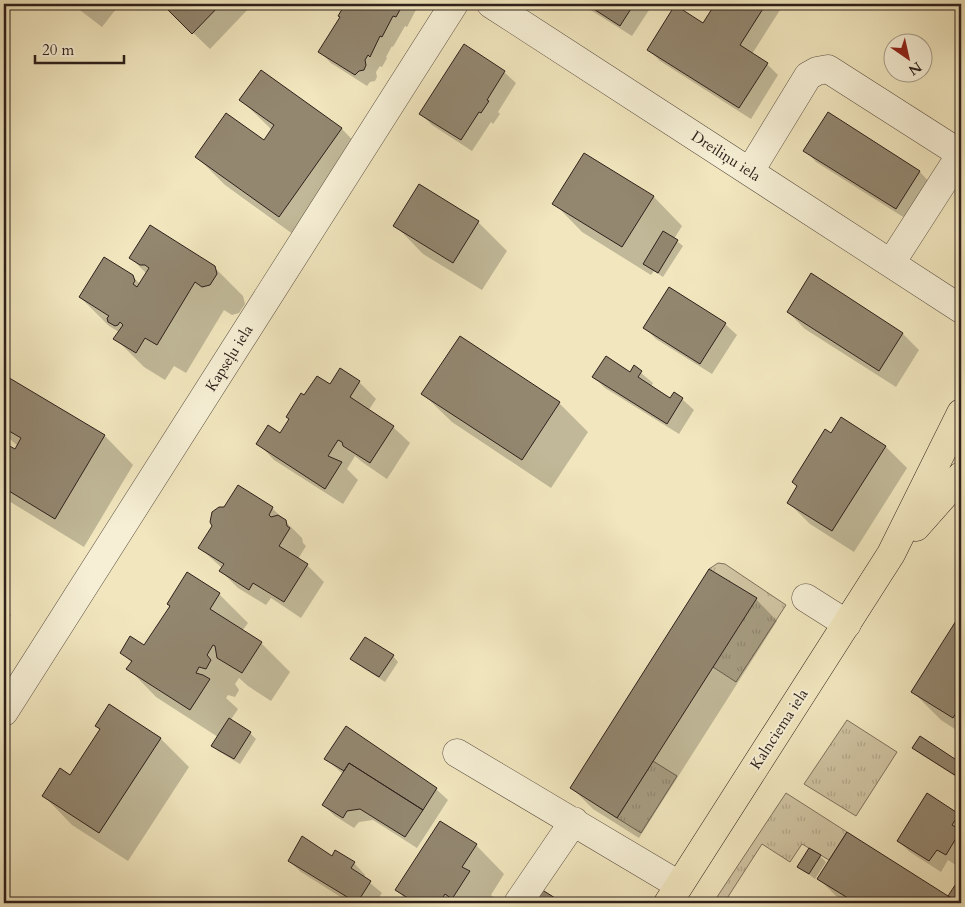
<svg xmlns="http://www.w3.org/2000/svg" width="965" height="907" font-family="Cardo,serif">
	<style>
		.grass { fill: url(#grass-tufts); stroke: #7e725e }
		.shadow { fill: #0003 }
		.building { fill: #938770; stroke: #2d201b }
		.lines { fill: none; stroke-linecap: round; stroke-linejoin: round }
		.minor-casing { stroke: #5e5244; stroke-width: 29 }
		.major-casing { stroke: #2d201b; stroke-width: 29 }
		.minor { stroke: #f6efd5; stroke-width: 28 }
		.major { stroke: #f1e6be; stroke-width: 28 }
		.labels { text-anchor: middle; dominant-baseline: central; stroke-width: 4; stroke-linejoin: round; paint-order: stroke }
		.street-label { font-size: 15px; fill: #2d201b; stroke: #f6efd5 }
	</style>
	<defs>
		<pattern id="grass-tufts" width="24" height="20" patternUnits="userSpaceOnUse" patternTransform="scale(1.25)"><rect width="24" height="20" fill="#d0c4a2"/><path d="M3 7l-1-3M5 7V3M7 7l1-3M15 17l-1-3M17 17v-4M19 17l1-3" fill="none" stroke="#b3a88b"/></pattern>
	</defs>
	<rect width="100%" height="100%" fill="#f1e6be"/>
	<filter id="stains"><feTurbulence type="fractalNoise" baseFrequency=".004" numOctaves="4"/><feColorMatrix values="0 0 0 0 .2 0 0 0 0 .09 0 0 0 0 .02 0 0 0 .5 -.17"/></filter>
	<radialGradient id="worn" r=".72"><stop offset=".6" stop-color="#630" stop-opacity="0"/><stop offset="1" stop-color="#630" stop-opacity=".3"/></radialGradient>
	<path class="grass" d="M718,563L725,564L786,605L736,682L713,667L709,569Z
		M847,720L897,752L856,816L804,784Z
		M653,761L677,776L641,833L617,818Z
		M786,793L847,832L829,860L802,844L790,862L762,844L724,903H713Z"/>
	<path class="shadow" d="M72,4H120L102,27Z
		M163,4H253L210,49Z
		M350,4H419L407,27L405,26L393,47L392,46L386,57L387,58L382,67L380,66L376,72L377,77L375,81L370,82L367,86L331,63L319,51Z
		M581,4H653L632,36Z
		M717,4H774L780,10L752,54L767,64L778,75L751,119L660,61L649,50L704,25Z
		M261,72L342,129L370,158L308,245L225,185L196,156L264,142L272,130L241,100Z
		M504,72L516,83L498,112L500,114L493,124L491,122L472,151L432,125L421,114Z
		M828,114L920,172L931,184L908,220L816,162L805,150Z
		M584,154L654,197L682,226L674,239L683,246L663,277L654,271L651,275L582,232L554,203Z
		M478,222L507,251L482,290L423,254L395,225Z
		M131,258L214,267L243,296L245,304L239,313L232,315L224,310L186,373L174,366L165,380L144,367L115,338L119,332L109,326L80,297L132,276L140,284L147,274Z
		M812,275L903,334L919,350L896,387L805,329L788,312Z
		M725,324L737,335L712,374L656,339L645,328Z
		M460,338L559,403L588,432L551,488L452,422L423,394Z
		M634,367L653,383L651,387L670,399H682L694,410L679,434L605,388L594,377L630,373Z
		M340,370L359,382L376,399L368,411L393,427L410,443L387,479L362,462L355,456L347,469L358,480L343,504L274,460L258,443L280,435L305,397L330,386Z
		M7,377L105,436L133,465L84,547L4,498V444L15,451L18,446L4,434V382Z
		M841,419L886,447L907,468L854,552L810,524L788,502L798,487L793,482L831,435Z
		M238,487L272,508L302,538L303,543L306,546L298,559L307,565L324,582L301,618L271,598L266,605L238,588L221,571L222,568L200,548Z
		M188,574L219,594L248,623L242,631L261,643L290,672L271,701L248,686L239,678L235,684L239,690L235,697L228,695L226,698L238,709L230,721L250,733L256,739L240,764L218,751L213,745L218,737L156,697L128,668L132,663L121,652L145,646L171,606Z
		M756,599L777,621L639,838L593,809L572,788Z
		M4,608L11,615L4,626Z
		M961,615V733L941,720L913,692Z
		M393,656L398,662L385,682L357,664L352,659Z
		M109,705L161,739L189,767L128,861L72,825L44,796L71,777L101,730L96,726Z
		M920,738L961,764V780L919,753L913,748Z
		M326,759L436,789L448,800L417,848L373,820L359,822L354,828L335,816L323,805L343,774Z
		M958,814L961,817V859L957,866L948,860L941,872L910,852L898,841Z
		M476,845L504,874L491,895L498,901L496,903H410L396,890Z
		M820,856L826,862L815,879L799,867Z
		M332,857L354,863L365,875L364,878L382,893L375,903H350L301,872L289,861Z
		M819,879L953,900L950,896L961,879V903H848L836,896Z"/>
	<path class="building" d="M162,4H221L192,34Z
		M348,4H401L402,6L396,17L393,16L382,37L380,36L370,57L368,55L365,60L366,65L364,70L359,71L355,75L318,52L340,17L338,16L344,6L346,7Z
		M586,4H634L620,26Z
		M715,4H766L740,45L768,63L739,108L647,50L675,5L703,23Z
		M464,44L505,71L487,100L489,101L481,113L479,112L461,140L419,114Z
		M261,70L342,128L279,217L195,157L226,113L264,140L274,125L239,100Z
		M828,112L920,171L896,209L803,151Z
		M584,153L654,196L622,247L552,204Z
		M419,184L479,221L453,263L393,226Z
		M150,225L215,266L217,274L210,285L202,287L195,282L157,345L145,338L136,353L113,339L123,325L120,322L118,325L115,326L108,322L107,318L109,316L79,297L104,257L133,275L135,281L133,284L137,287L149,268L145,265H140L129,258Z
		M663,231L678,240L658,273L643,264Z
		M811,273L903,333L879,371L787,312Z
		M669,287L726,323L700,364L643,328Z
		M460,336L560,402L522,460L421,394Z
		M606,356L630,372L634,365L642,371L638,377L670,398L674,392L683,398L667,424L592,377Z
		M340,368L360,381L350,397L394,426L370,463L343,446L342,442L338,440L328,456L342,462L325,489L256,444L268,425L280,433L289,419L286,417L301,393L304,395L317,376L330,384Z
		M6,376L105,435L55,519L4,488V443L15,449L21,438L4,428V380Z
		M841,417L886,446L832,531L787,503L797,486L792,482L825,429L831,433Z
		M238,485L273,507L269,515L271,517L278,515L286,520L287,526L290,528L279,546L308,564L284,602L253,583L249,590L219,571L224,564L198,548L212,526L210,522L212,512L219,507H224Z
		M709,569L757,598L617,818L570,788Z
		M187,572L220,593L210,609L262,642L242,673L217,658L215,646L213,645L207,655L211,660L206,669L199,667L196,673L203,675L210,679L190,710L126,669L132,661L120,653L130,636L144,645L170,606L167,604Z
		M961,613V705L953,718L911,692Z
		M365,637L394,655L379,677L350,659Z
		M109,704L161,738L99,833L42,796L60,768L70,775L100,729L95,726Z
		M229,718L251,732L234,759L211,746Z
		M346,726L437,788L423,810L349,763L344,771L324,759Z
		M920,736L961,763V779L912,748Z
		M349,763L423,810L405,837L360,809L347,811L343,818L322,805Z
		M927,793L959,814L952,825L961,830L946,855L937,850L929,861L897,841Z
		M440,821L477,844L462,867L470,871L452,899L445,894L439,903H416L395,890Z
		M847,832L948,896L960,903H856L817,879Z
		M302,836L332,856L335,850L355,862L351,868L371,881L357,903L288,861Z
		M809,848L821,855L809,874L797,867Z
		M961,876V903H960L948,896Z
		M536,886L563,903H525Z"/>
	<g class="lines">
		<defs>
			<path id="minor" d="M491,4L961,309
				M750,171L808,76L817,71L828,69L961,154
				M891,263L961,154
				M806,598L847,624
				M4,712L454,4
				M457,753L679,885
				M518,903L574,821"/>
			<path id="major" d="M916,527L961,476
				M668,903L891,554L961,413"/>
		</defs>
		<use href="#minor" class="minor-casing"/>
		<use href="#major" class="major-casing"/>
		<use href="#minor" class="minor"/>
		<use href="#major" class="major"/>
	</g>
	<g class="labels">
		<g class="street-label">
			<text transform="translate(726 156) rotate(33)">Dreiliņu iela</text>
			<text transform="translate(229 358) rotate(-58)">Kapseļu iela</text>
			<text transform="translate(779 729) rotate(-57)">Kalnciema iela</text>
		</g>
	</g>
	<rect width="965" height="907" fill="none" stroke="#f1e6be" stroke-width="20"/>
	<rect x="5" y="5" width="955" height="897" fill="none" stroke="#2d201b" stroke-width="2.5"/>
	<rect x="10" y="10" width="945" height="887" fill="none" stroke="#2d201b"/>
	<g transform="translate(908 58) rotate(146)"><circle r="24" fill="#f6efd5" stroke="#a69c8b"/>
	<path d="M0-4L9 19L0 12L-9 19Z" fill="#8f2418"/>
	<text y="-8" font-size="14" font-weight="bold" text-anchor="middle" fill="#2d201b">N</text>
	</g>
	<path d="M35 55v8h89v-8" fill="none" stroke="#2d201b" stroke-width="2.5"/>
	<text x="42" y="55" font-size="15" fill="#2d201b" stroke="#f6efd5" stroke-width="4" paint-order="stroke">20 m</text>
	<rect width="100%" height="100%" filter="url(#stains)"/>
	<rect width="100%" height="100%" fill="url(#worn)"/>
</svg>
